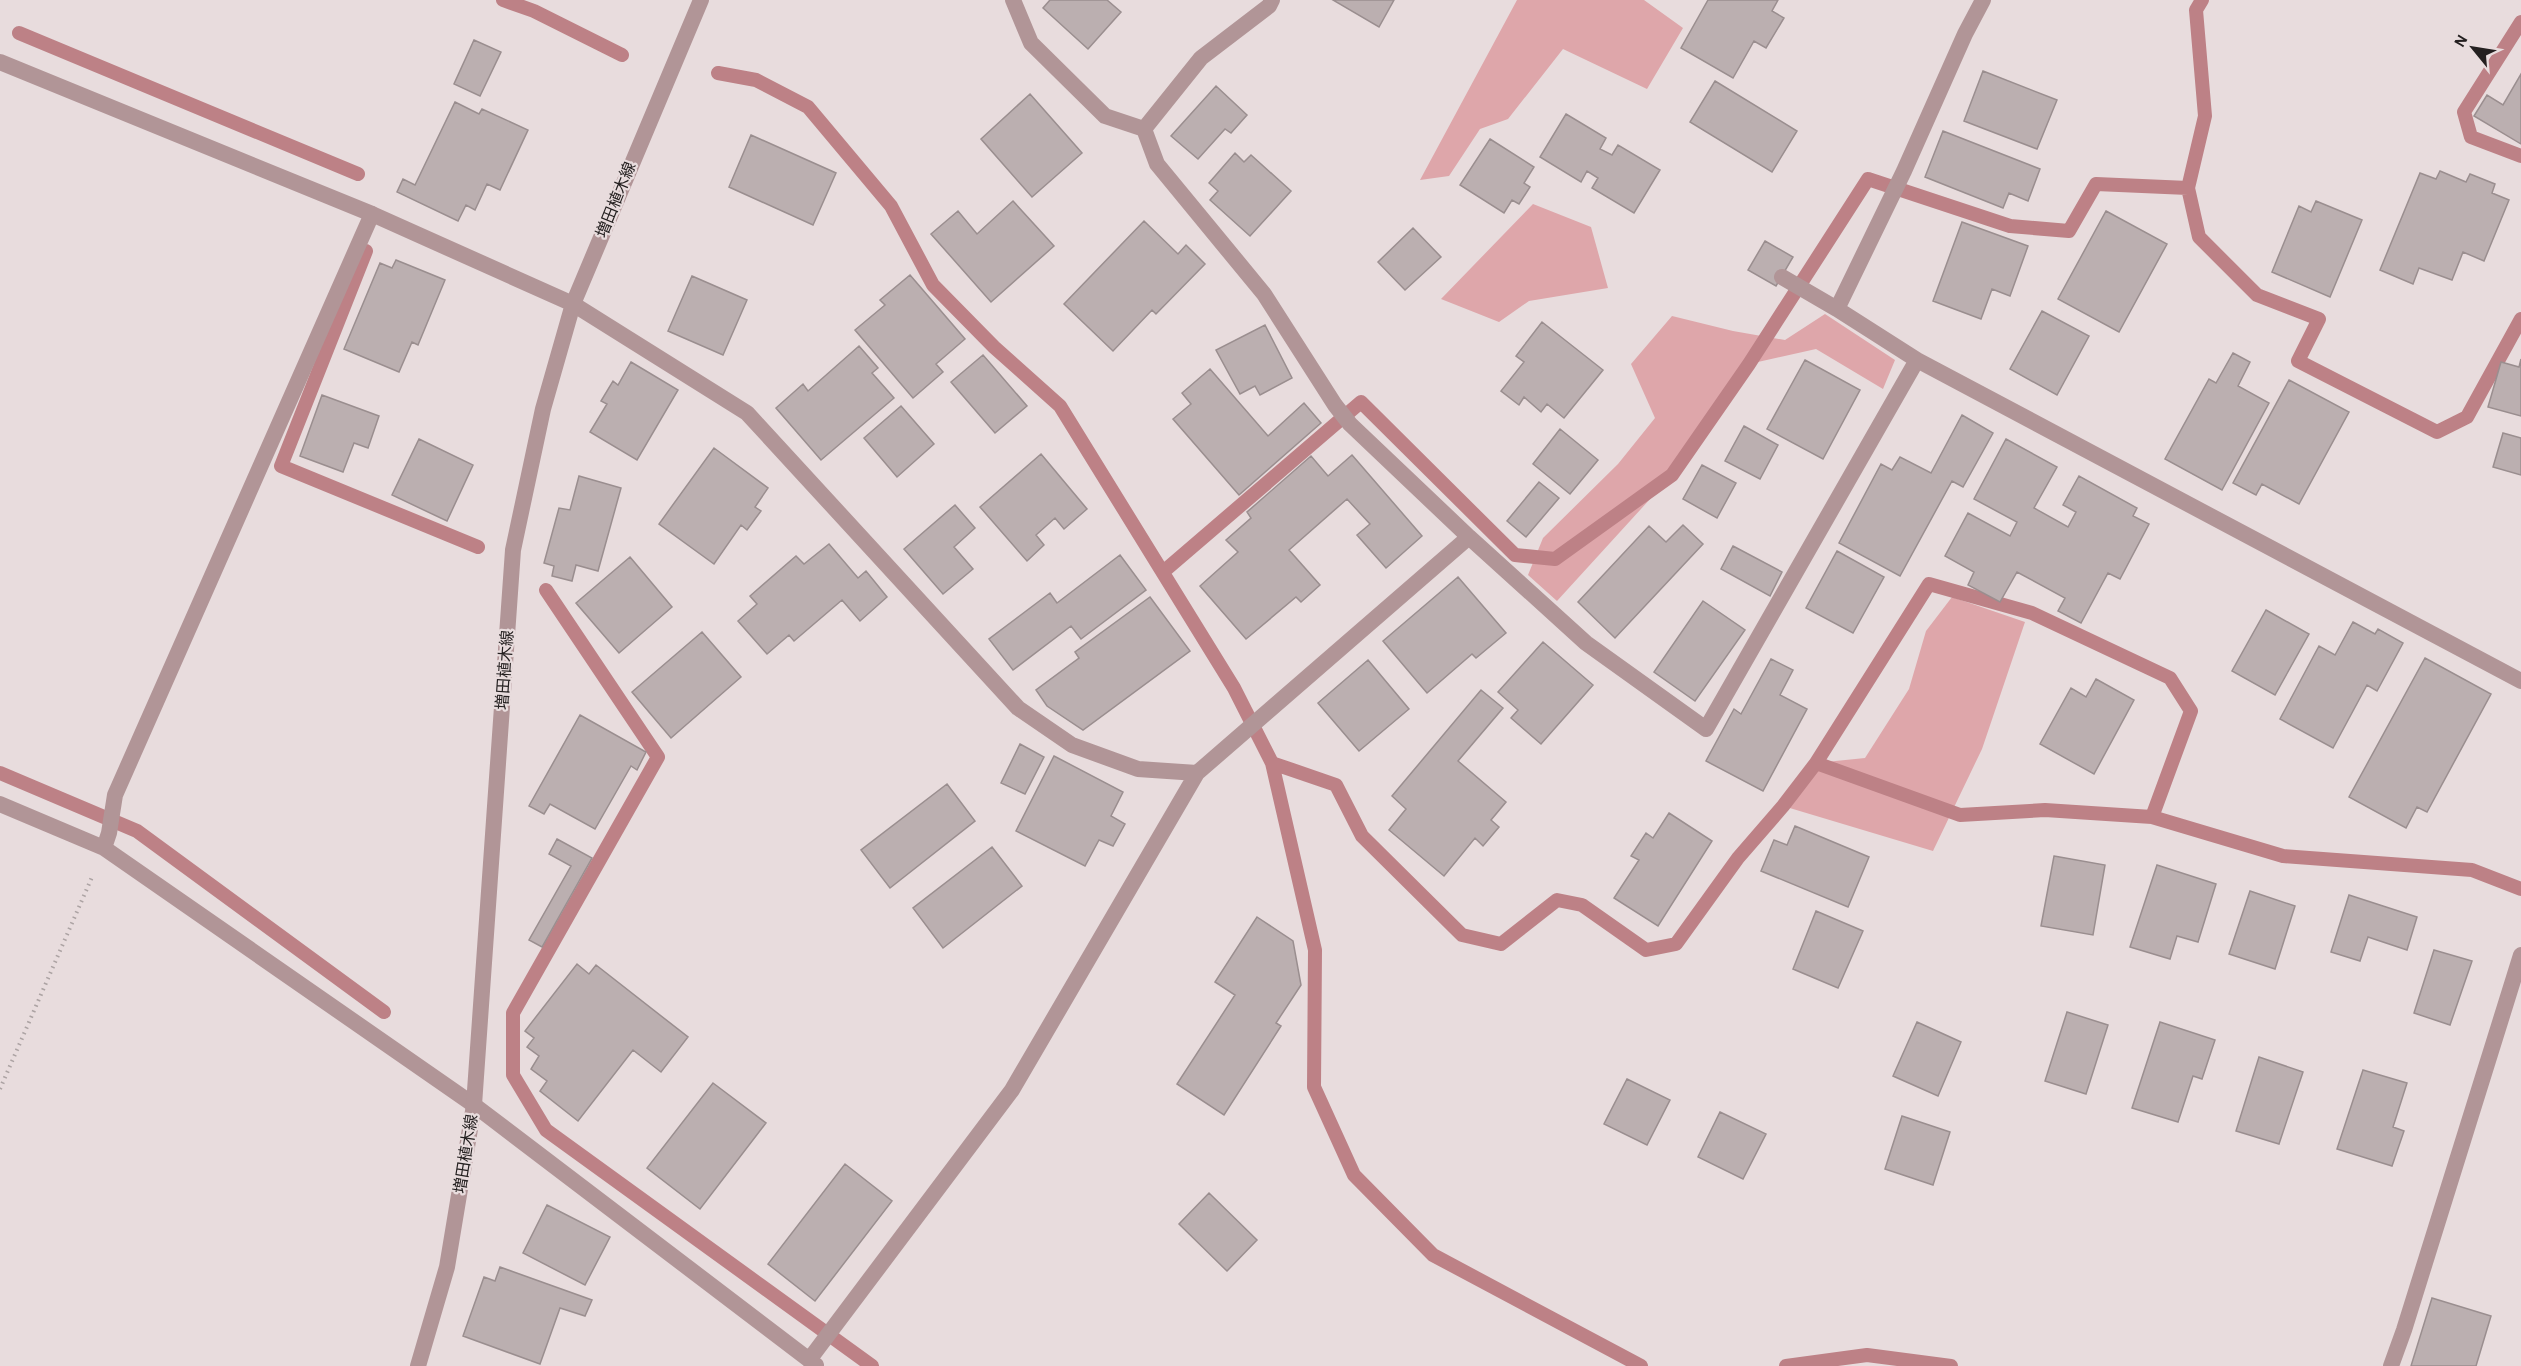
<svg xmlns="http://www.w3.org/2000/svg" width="2521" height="1366" font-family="'Alegreya Sans','Noto Sans JP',sans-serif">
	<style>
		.green { fill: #dea6aa }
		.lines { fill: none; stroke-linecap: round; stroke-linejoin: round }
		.stream { stroke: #bd8186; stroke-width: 14 }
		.building { fill: #bbafb0; stroke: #9a8e8f; stroke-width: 1.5 }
		.path { stroke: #aca3a3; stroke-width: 4; stroke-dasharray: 1.5 4.5; stroke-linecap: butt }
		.minor { stroke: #b19597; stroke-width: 16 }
		.tertiary { stroke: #b19597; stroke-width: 16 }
		.labels { text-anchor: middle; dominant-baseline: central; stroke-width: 4.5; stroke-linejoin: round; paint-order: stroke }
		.street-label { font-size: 16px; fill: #242020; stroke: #e8dcdd }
	</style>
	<rect width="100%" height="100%" fill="#e8dcdd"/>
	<path class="green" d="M1517,0H1644L1683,28L1647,89L1563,49L1508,119L1480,129L1449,176L1420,180Z
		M1533,204L1591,227L1608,288L1529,301L1499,322L1441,299Z
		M1825,314L1895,360L1883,389L1816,349L1749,364L1672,475L1557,601L1528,575L1543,538L1618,464L1655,418L1631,364L1672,316L1733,331L1785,340Z
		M1952,597L2025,622L1982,749L1933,851L1783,806L1816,763L1865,758L1909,689L1926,631Z"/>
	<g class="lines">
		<path class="stream" d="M503,0L534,11L622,55
			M2521,22L2464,112L2471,137L2521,156
			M19,33L358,174
			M718,73L756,80L808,107L891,206L933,285L994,347L1060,406L1234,688L1272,763L1315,950L1314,1087L1354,1175L1433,1255L1641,1366
			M2188,188L2199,237L2257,295L2319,319L2298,361L2437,432L2467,417L2521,319
			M366,251L281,466L478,547
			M1163,572L1361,402L1515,555L1555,559L1672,475L1749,364L1868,179L2010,226L2069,231L2096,184L2188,188L2205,116L2196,10L2202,0
			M546,590L658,757L513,1013V1075L546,1130L872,1366
			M1272,763L1336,785L1362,836L1462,935L1501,944L1557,900L1582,905L1646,950L1676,944L1738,858L1783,806L1816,763L1960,815L2045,810L2152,817L2283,856L2472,870L2521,889
			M1816,763L1929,584L2032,613L2170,678L2191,711L2152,817
			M0,773L137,831L384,1012
			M1786,1366L1867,1355L1951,1366"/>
	</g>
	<path class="building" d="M1050,0H1107L1121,12L1088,49L1043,8Z
		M1333,0H1394L1379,27Z
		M1708,0H1778L1772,11L1784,18L1766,48L1754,41L1733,78L1681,48Z
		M474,40L501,52L480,96L454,84Z
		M1983,71L2057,100L2037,149L1964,121Z
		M2521,74V144L2474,116L2487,95L2503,105Z
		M1715,81L1797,131L1772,172L1690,122Z
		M1216,86L1247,115L1231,133L1225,129L1198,159L1171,136Z
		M1030,94L1082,153L1032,197L981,139Z
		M455,102L479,114L482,109L528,130L500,190L487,184L475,210L466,205L458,221L397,192L403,179L415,185Z
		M1566,114L1606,138L1600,149L1612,155L1618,145L1660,170L1634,213L1592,188L1598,178L1587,171L1581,182L1540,157Z
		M1943,131L2040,169L2028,201L2009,193L2003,208L1925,177Z
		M751,135L836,173L813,225L729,187Z
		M1490,139L1534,167L1524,183L1530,187L1519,204L1512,200L1504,213L1460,185Z
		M1235,153L1244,162L1251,155L1291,191L1250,236L1210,200L1218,191L1209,183Z
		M2440,171L2466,182L2470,174L2495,184L2492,193L2509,200L2484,261L2463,252L2452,280L2419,268L2413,284L2380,270L2420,173L2436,179Z
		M1013,201L1054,246L991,302L931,234L958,211L977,234Z
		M2316,201L2362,220L2330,297L2272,272L2299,206L2311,212Z
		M2106,211L2167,244L2119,332L2058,299Z
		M1144,221L1178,254L1186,245L1205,264L1156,314L1152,310L1113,351L1064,304Z
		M1962,222L2028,246L2010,296L1992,289L1981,319L1933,301Z
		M1413,228L1441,257L1405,290L1378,262Z
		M1765,241L1793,257L1776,286L1748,270Z
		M396,260L445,280L418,345L412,342L399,372L344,349L380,263L392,268Z
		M910,275L965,339L936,364L943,372L913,398L855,330L885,305L880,300Z
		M692,276L747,300L723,355L668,331Z
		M2042,311L2089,336L2057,395L2010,369Z
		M1542,322L1603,370L1564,418L1547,404L1541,412L1524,397L1519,405L1501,391L1524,362L1516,356Z
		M1265,325L1292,378L1260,395L1255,386L1240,394L1216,350Z
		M859,346L878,368L872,373L894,398L821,460L776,408L803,384L808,391Z
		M2233,353L2250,362L2238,386L2269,403L2222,490L2165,459L2209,379L2216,383Z
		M983,355L1027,406L995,433L951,382Z
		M2521,359V416L2488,407L2501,362L2519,367Z
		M1805,360L1860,390L1823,459L1767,429Z
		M631,362L678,390L637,460L590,432L607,404L601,401L613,381L618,385Z
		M1210,369L1268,436L1304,403L1321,423L1239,495L1173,419L1191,404L1182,393Z
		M2289,380L2349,412L2299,504L2262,484L2256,495L2233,483Z
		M322,395L379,416L368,448L354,443L343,472L300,456Z
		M901,406L934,444L897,477L864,438Z
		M1962,415L1993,433L1963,487L1952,481L1900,576L1839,543L1881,464L1892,470L1900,457L1931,473Z
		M1744,426L1778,445L1760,479L1725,461Z
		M1560,429L1598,460L1570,494L1533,464Z
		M2503,433L2521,438V475L2493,467Z
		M419,439L473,465L447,521L392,495Z
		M2006,439L2057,467L2034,508L2068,527L2076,512L2063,505L2079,476L2137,508L2133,516L2149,524L2120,579L2108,573L2081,623L2058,611L2065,598L2017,572L2000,602L1968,585L1974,572L1945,556L1968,513L2010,536L2017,522L1974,499Z
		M714,448L768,488L755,507L761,511L747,530L741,525L714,564L659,524Z
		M1041,454L1087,509L1064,529L1055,518L1036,535L1044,545L1027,561L980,507Z
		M1352,455L1422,536L1386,568L1357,535L1370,524L1347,499L1289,550L1320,585L1301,602L1296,597L1246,639L1200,586L1238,552L1226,540L1251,518L1247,512L1311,456L1328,476Z
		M1702,465L1736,483L1717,518L1683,499Z
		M579,476L621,488L598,571L576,565L572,581L552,576L554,566L544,563L559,508L570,510Z
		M1539,482L1559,498L1526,537L1507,521Z
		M955,505L975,528L954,547L973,569L943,594L904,549Z
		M1683,525L1703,544L1615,638L1578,602L1649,526L1666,542Z
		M829,544L858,578L866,571L887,597L860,621L842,600L794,641L789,635L767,654L738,621L757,604L750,596L796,556L804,564Z
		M1733,546L1782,572L1770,596L1721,569Z
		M1837,551L1884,577L1853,633L1806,608Z
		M1120,555L1146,590L1081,639L1071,626L1013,670L989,639L1050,593L1057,603Z
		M630,557L672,607L619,653L576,603Z
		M1458,577L1506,633L1476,658L1472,654L1427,693L1383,641Z
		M1150,597L1190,651L1083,730L1047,706L1036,690L1079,658L1075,652Z
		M1703,601L1745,630L1695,701L1654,672Z
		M2266,610L2309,634L2275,695L2232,671Z
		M2353,622L2375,634L2378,629L2403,643L2377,691L2367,685L2333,748L2280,719L2319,646L2335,655Z
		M702,632L741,677L671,738L632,692Z
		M1543,642L1593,685L1541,744L1511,718L1518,710L1498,692Z
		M2425,658L2491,694L2427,812L2417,807L2406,828L2349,797Z
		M1771,659L1793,670L1780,695L1807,709L1763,791L1706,761L1734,709L1741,714Z
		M1368,660L1409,709L1359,751L1318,703Z
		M2096,679L2134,700L2094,774L2040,744L2071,688L2086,697Z
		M1481,690L1503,708L1458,761L1506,802L1491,820L1499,827L1483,846L1475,838L1444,876L1389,830L1406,809L1392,796Z
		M580,715L646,752L637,770L631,766L595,829L550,804L544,814L529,806Z
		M1020,744L1044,757L1025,794L1001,783Z
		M1054,756L1123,792L1111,816L1125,824L1113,846L1099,840L1085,866L1016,831Z
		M947,784L975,821L890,888L861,850Z
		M1669,813L1712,841L1658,926L1614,898L1639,860L1631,856L1646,833L1653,838Z
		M1795,826L1869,857L1848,907L1761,871L1774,840L1787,845Z
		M557,839L592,858L542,947L529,940L571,866L549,854Z
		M992,847L1022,886L943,948L913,908Z
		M2054,856L2105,865L2093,935L2041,926Z
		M2157,865L2216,884L2198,942L2177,936L2170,959L2130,947Z
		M2250,891L2295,906L2275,969L2229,954Z
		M2349,895L2417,917L2407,950L2368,937L2360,961L2331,952Z
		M1816,911L1863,931L1838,988L1793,969Z
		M1257,917L1293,941L1301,985L1276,1023L1281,1026L1224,1115L1177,1084L1235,995L1215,982Z
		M2434,950L2472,961L2450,1025L2414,1013Z
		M577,964L589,974L596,965L688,1037L661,1072L633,1050L578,1121L540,1091L547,1081L531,1069L539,1056L527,1047L534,1038L525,1031Z
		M2067,1012L2108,1025L2086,1094L2045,1081Z
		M1917,1022L1961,1042L1938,1096L1893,1076Z
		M2160,1022L2215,1040L2202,1079L2193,1076L2178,1122L2132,1108Z
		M2259,1057L2303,1072L2279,1144L2236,1131Z
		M2363,1070L2407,1083L2393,1127L2404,1131L2392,1166L2337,1149Z
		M1627,1079L1670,1100L1647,1145L1604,1124Z
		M713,1083L766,1123L700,1209L647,1168Z
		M1720,1112L1766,1134L1743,1179L1698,1157Z
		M1902,1116L1950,1132L1933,1185L1885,1169Z
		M845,1164L892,1201L815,1301L768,1264Z
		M1209,1193L1257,1240L1227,1271L1179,1224Z
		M547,1205L610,1237L585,1285L523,1253Z
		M500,1267L592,1300L585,1316L560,1308L540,1364L463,1336L484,1277L495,1281Z
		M2432,1298L2491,1316L2476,1366H2411Z"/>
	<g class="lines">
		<path class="path" d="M0,1089L92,877"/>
		<path class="minor" d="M1013,0L1031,43L1105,116L1144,129
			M1272,0L1269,6L1201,58L1144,129L1157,164L1264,294L1335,405L1350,424L1469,537L1586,643L1706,729L1917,360L2521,681
			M1782,277L1837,309L1917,360
			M573,304L747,413L1018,708L1072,745L1138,769L1197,773
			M1837,309L1904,171L1965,34L1983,0
			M0,804L104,848L474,1105L816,1365
			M104,848L109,833L115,795L372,214
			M809,1360L1012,1090L1197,773L1469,537
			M2391,1366L2404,1330L2521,955"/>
		<path class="tertiary" d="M0,62L372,214L573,304
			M418,1366L447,1267L474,1105L513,550L543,409L573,304L701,0"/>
	</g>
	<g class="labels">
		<g class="street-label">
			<text transform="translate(616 200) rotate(-68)">増田植木線</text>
			<text transform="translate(505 670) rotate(-86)">増田植木線</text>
			<text transform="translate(466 1154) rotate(-81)">増田植木線</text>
		</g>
	</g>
	<g transform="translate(2473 48) rotate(300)" stroke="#e8dcdd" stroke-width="4.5" paint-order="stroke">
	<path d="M0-4.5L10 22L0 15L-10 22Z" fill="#242020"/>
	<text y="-9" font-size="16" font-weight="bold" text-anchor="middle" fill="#242020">N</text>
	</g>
</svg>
